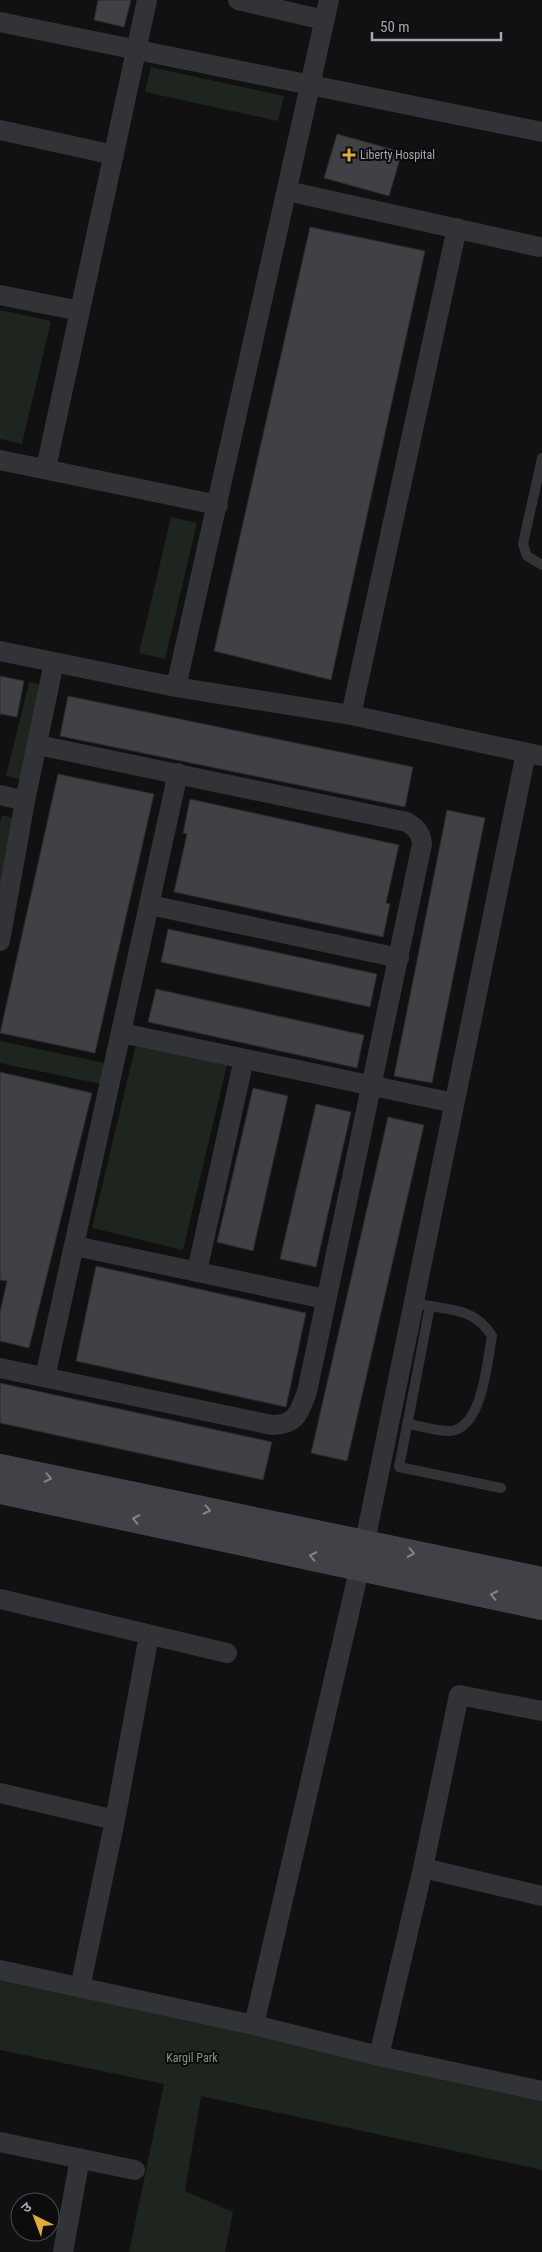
<svg xmlns="http://www.w3.org/2000/svg" width="542" height="2252" font-family="'Roboto Condensed','Noto Sans Devanagari',sans-serif">
	<style>
		.green { fill: #1e241e }
		.building { fill: #404145; stroke: #2b2b2e }
		.lines { fill: none; stroke-linecap: round; stroke-linejoin: round }
		.service { stroke: #323337; stroke-width: 10 }
		.minor { stroke: #323337; stroke-width: 20 }
		.secondary { stroke: #414247; stroke-width: 28 }
		.oneway { stroke: #81848d }
		.poi-dot { fill: #e0ab3b; stroke: #0c0c0d; stroke-width: 2 }
		.labels { text-anchor: middle; dominant-baseline: central; stroke-width: 4; stroke-linejoin: round; paint-order: stroke }
		.poi-label { font-size: 12px; fill: #a4a8b2; stroke: #0c0c0d; text-anchor: start }
		.park-label { font-size: 12px; fill: #7c9b7e; stroke: #0c0c0d }
	</style>
	<rect width="100%" height="100%" fill="#111112"/>
	<path class="green" d="M151,67L284,96L278,121L145,92Z
		M0,310L51,321L22,444L0,439Z
		M171,517L197,523L165,659L139,653Z
		M29,682L50,687L27,781L6,776Z
		M2,815L23,820L0,914V823Z
		M0,1041L105,1063L101,1084L0,1063Z
		M136,1044L227,1065L183,1250L92,1228Z
		M0,1975L542,2097V2170L201,2096L185,2191L233,2212L225,2252H129L164,2084L0,2050Z"/>
	<path class="building" d="M98,0H131L124,27L94,20Z
		M337,134L402,152L389,196L324,178Z
		M310,227L425,251L331,680L214,651Z
		M0,676L24,681L17,717L0,714Z
		M68,696L413,767L405,807L60,736Z
		M58,774L154,794L95,1053L0,1033Z
		M190,799L399,845L386,903L390,904L383,937L174,892L187,834L183,833Z
		M447,810L485,818L432,1083L394,1076Z
		M168,929L377,974L370,1007L161,962Z
		M156,989L364,1035L357,1068L148,1022Z
		M0,1072L92,1093L29,1348L0,1341V1312L7,1281L0,1280Z
		M253,1088L288,1096L253,1251L217,1242Z
		M316,1104L351,1112L316,1267L280,1259Z
		M388,1117L424,1125L347,1461L311,1453Z
		M96,1266L306,1313L286,1407L76,1361Z
		M0,1383L272,1442L263,1480L0,1423Z"/>
	<g class="lines">
		<path class="service" d="M542,458L523,544L527,556L542,565
			M430,1306L399,1467L501,1488
			M408,1424C421,1426 438,1432 451,1431C483,1427 487,1361 492,1336C475,1309 453,1310 424,1305"/>
		<path class="minor" d="M238,0L324,20
			M0,22L542,132
			M0,130L114,155
			M287,191L539,247
			M0,295L80,311
			M0,460L218,505
			M46,468L147,0
			M0,651L176,687L351,715L542,756
			M176,687L329,0
			M351,715L457,228
			M0,795L25,801
			M150,905L399,958
			M0,941L25,801L54,662
			M122,1033L454,1103
			M75,1246L325,1299
			M197,1271L244,1059
			M0,1368L272,1425C297,1425 299,1412 307,1392L422,844C421,832 416,828 407,822L38,745
			M45,1377L178,773
			M0,1599L227,1653
			M0,1793L115,1820
			M423,1868L542,1896
			M0,1970L254,2025L379,2056L542,2091
			M80,1988L115,1820L149,1635
			M254,2025L360,1566L526,753
			M379,2056L423,1868L459,1695L542,1711
			M0,2142L135,2170
			M63,2252L80,2158"/>
		<path class="secondary" d="M0,1468L542,1581
			M0,1490L542,1606"/>
	</g>
	<defs><path id="oneway-chevron" d="M-2-3.5L2.5 0L-2 3.5" fill="none" stroke-width="1.6" stroke-linecap="round" stroke-linejoin="round" transform="scale(1.25)"/></defs>
	<g class="oneway">
		<use href="#oneway-chevron" transform="translate(48 1478) rotate(12)"/>
		<use href="#oneway-chevron" transform="translate(207 1510) rotate(12)"/>
		<use href="#oneway-chevron" transform="translate(136 1519) rotate(-168)"/>
		<use href="#oneway-chevron" transform="translate(411 1553) rotate(12)"/>
		<use href="#oneway-chevron" transform="translate(313 1556) rotate(-168)"/>
		<use href="#oneway-chevron" transform="translate(494 1595) rotate(-168)"/>
	</g>
	<path class="poi-dot" d="M346.5 147.5h5v5h5v5h-5v5h-5v-5h-5v-5h5z"/>
	<g class="labels">
		<g class="poi-label">
			<text x="360" y="155">Liberty Hospital</text>
		</g>
		<g class="park-label">
			<text x="192" y="2058">Kargil Park</text>
		</g>
	</g>
	<g transform="translate(35 2217) rotate(318)"><circle r="24" fill="#0c0c0d" stroke="#494a4f"/>
	<path d="M0-4L9 19L0 12L-9 19Z" fill="#e0ab3b"/>
	<text y="-8" font-size="14" font-weight="bold" text-anchor="middle" fill="#a4a8b2">उ</text>
	</g>
	<path d="M372 32v8h129v-8" fill="none" stroke="#a4a8b2" stroke-width="2.5"/>
	<text x="380" y="32" font-size="15" fill="#a4a8b2" stroke="#0c0c0d" stroke-width="4" paint-order="stroke">50 m</text>
</svg>
